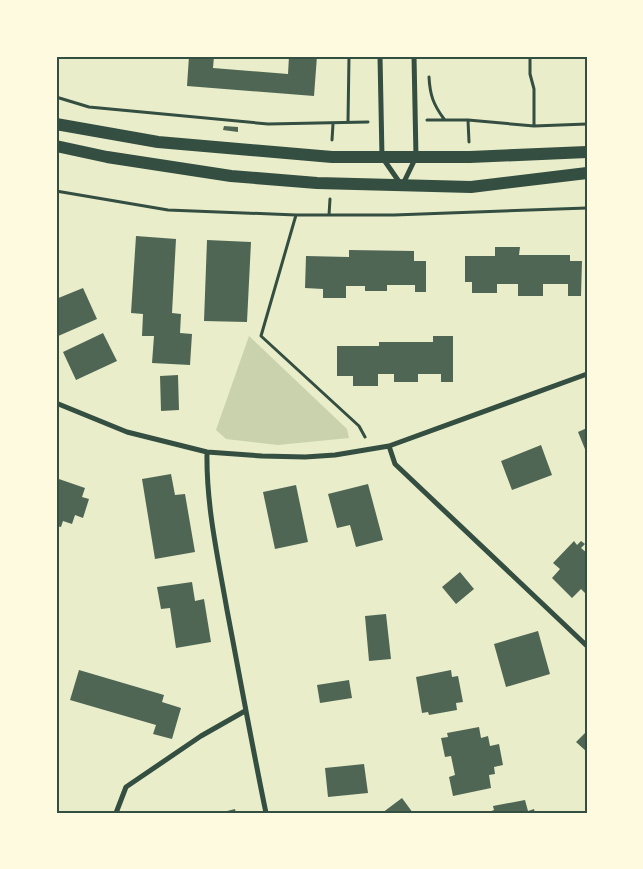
<svg xmlns="http://www.w3.org/2000/svg" width="643" height="869" font-family="Manrope,sans-serif">
	<style>
		.green { fill: #cad2ad }
		.building { fill: #4f6655 }
		.lines { fill: none; stroke-linecap: round; stroke-linejoin: round }
		.path { stroke: #344e41; stroke-width: 3 }
		.minor { stroke: #344e41; stroke-width: 5 }
		.primary { stroke: #344e41; stroke-width: 12 }
		.neatline { fill: none; stroke: #344e41; stroke-width: 2 }
	</style>
	<rect width="100%" height="100%" fill="#e9edc9"/>
	<path class="green" d="M249,336L347,429L349,438L278,445L226,439L216,430Z"/>
	<path class="building" d="M189,56H214L213,68L288,74L289,56H317L314,96L187,86Z
		M224,126L238,127V132L223,130Z
		M136,236L176,239L172,313L181,314L180,333L192,334L190,365L152,363L154,336H142L143,314L131,313Z
		M207,240L251,242L247,322L204,321Z
		M495,247H520L519,255H570V261H582L581,296H568V284H543V296H518V284H497V293H472V282H465V256H495Z
		M349,250L414,251V261H426V292H415V285H387V291H365V286H346V298H323V289L305,288L306,256L349,257Z
		M83,288L97,319L56,337V299Z
		M103,333L117,361L76,380L63,352Z
		M433,336H453V382H441V374H418V382H394V374H378V386H353V376H337V346H379V342H433Z
		M178,375L179,410L161,411L160,376Z
		M587,428V454L578,432Z
		M541,445L552,475L512,490L501,461Z
		M171,474L175,495L185,494L195,552L155,559L142,479Z
		M56,478L85,488L82,497L89,499L83,518L75,515L72,524L63,521L61,527L56,526Z
		M368,484L383,540L356,547L350,525L337,528L328,494Z
		M296,485L308,542L275,549L263,492Z
		M574,541L577,545L581,541L585,544L581,548L587,553V595L581,589L572,598L552,578L560,569L553,563Z
		M460,572L474,589L456,604L442,587Z
		M192,582L195,601L204,599L211,642L176,648L170,608L161,609L157,587Z
		M386,614L391,659L369,661L365,616Z
		M538,631L550,674L506,687L494,644Z
		M79,670L164,695L162,702L181,708L172,739L153,734L156,725L70,700Z
		M451,670L452,677L458,676L463,702L456,703L457,710L429,715L428,712L422,713L416,677Z
		M349,680L352,698L320,703L317,685Z
		M479,727L481,738L488,736L490,746L499,744L503,765L494,767L495,774L489,775L491,788L453,796L449,777L455,775L451,756L445,757L441,738L448,737L447,733Z
		M587,731V752L576,742Z
		M364,764L368,793L328,797L325,768Z
		M402,798L413,813H382Z
		M525,800L528,811L534,809L535,813H486L494,810L493,806Z
		M235,809L236,813H223V812Z"/>
	<g class="lines">
		<path class="path" d="M530,56V74L534,89V126
			M429,77C430,95 433,104 444,119
			M56,97L89,107L268,124L368,122
			M427,120H468L534,126L587,124
			M468,120L469,142
			M348,122L349,56
			M332,140L333,124
			M56,191L168,210L296,215H394L587,208
			M296,215L261,336L359,426L365,437
			M329,215L330,199"/>
		<path class="minor" d="M380,56L382,157L402,186L416,157L414,56
			M56,403L127,432L207,452L262,456L305,457L335,455L389,446L587,374
			M389,446L395,464L587,646
			M207,452C206,505 218,558 227,610C240,678 252,745 266,813
			M116,813L126,787L201,736L245,711"/>
		<path class="primary" d="M56,124L158,142L332,157H470L587,152
			M56,146L107,157L231,176L317,183L471,187L587,173"/>
	</g>
	<rect width="643" height="869" fill="none" stroke="#fefae0" stroke-width="115"/>
	<rect x="58" y="58" width="528" height="754" class="neatline"/>
</svg>
